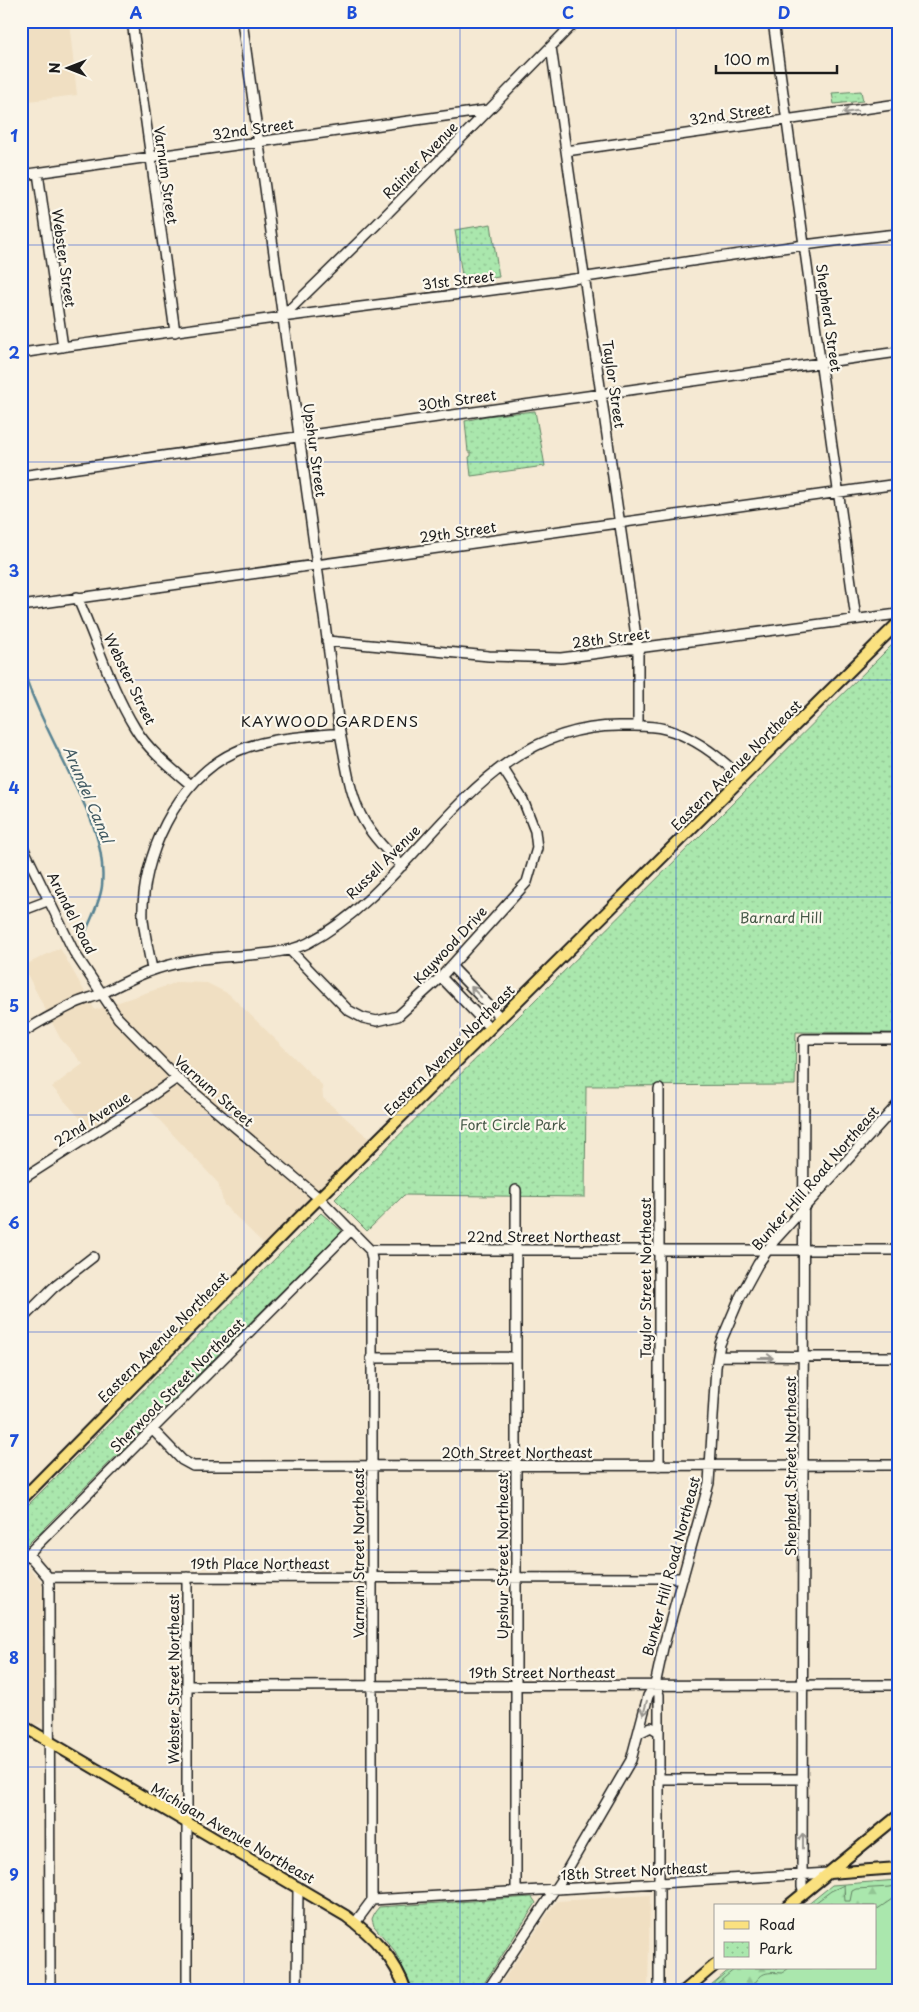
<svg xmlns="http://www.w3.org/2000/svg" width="919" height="2012" font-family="'Playpen Sans',sans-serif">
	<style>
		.built { fill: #f0dfc2 }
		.green { fill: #aae7ad; stroke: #638264 }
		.forest { fill: url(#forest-firs); stroke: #638264 }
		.park { fill: url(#park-dots); stroke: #638264 }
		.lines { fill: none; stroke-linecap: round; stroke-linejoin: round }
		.stream { stroke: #588392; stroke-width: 2.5 }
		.minor-casing { stroke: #1c1c1c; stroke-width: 12 }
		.major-casing { stroke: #1c1c1c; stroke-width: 14 }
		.minor { stroke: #fbf7ec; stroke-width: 9 }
		.major { stroke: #fae180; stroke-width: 10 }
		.oneway { stroke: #97948e }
		.grid { fill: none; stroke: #1d4ed8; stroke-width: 1; stroke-opacity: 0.55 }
		.labels { text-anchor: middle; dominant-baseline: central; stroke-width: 4.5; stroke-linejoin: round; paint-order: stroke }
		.street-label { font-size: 14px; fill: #1c1c1c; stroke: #fbf7ec }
		.park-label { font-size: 14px; fill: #475948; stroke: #fbf7ec }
		.neighbourhood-label { font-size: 15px; letter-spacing: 1px; fill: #1c1c1c; stroke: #fbf7ec }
		.water-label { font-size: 15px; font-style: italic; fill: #3f5861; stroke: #fbf7ec }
		.neatline { fill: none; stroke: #1d4ed8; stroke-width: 2 }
		.grid-label { font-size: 16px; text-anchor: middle; font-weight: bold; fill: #1d4ed8 }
	</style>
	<defs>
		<pattern id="forest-firs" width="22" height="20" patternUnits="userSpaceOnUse" patternTransform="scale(1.25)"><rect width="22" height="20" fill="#aae7ad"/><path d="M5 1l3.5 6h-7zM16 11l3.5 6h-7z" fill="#92c694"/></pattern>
		<pattern id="park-dots" width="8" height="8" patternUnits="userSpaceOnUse" patternTransform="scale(1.25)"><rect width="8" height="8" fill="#aae7ad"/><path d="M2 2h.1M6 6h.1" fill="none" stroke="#92c694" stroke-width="1.8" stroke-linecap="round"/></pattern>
	</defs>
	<rect width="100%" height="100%" fill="#f5e9d3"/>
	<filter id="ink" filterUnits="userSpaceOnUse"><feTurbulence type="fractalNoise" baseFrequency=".02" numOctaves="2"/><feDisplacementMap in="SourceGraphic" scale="10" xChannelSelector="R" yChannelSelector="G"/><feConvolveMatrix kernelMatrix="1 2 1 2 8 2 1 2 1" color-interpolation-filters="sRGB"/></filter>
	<g filter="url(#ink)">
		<path class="built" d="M21,21H69L77,95L21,102Z
			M60,948L95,1010L178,982L207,983L229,994L322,1085L323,1098L373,1142L267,1247L224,1205L218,1183L138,1097L89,1128L52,1087L83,1064L60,1038L23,966Z
			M25,1564L43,1583L42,1723L35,1725L21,1717V1568Z
			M650,1895L648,1991H496L553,1906L558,1901Z"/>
		<path class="green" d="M898,1880V1991H704L731,1968H875V1906H806L832,1885Z"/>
		<path class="forest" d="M844,1885L845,1901H850L852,1891L856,1889L890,1887L898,1885V1895L876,1910L875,1906H811L831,1891Z
			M736,1968H789L782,1973C758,1971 762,1976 748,1991H708Z"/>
		<path class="park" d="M861,91L863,101L834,104L832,93Z
			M491,224L499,277L463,282L455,230Z
			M535,411L545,466L471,476L469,457L471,456V452H468L465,421L486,416Z
			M898,639V1033L796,1032L795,1085L586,1086L585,1197L404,1195L367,1231L335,1199Z
			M321,1213L342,1231L21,1551V1512Z
			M532,1897L536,1903L479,1991H414L394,1950L374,1926L372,1919L375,1912L379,1907Z"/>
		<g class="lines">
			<path class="stream" d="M21,664C33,702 52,738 69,773C87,809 106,844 102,886C100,903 90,920 84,936"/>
			<defs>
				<path id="minor" d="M132,21L175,332
					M242,21L340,733C346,762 349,795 364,821C374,838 388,852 402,866
					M773,21L856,619
					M551,47L638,650V726
					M566,151L898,104
					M38,173L63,347
					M21,175L488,110
					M283,316L376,225L576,21
					M21,353C196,327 371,306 546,283C663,266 780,246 898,234
					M21,476L898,352
					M77,597C96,639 111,689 135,728C148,750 171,768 191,785
					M21,606L898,484
					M327,641L489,656L561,658L898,614
					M21,843L74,952L118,1018L177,1078L319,1198L370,1250L372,1259V1900L355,1923
					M21,911L50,900
					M290,950L348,1010L363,1018L377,1021L398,1016L441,977L527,882L537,848L535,831L523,800L502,767
					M451,966L501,1018
					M152,969C149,953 145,936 143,920C140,859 177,778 235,752C267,737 305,737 340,733
					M441,977L490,1028
					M21,1034C37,1022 58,1012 76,1003C85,999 95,997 103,993C135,977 153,967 189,961C224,954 279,958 308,943C423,883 474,723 623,726C637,726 652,725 665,729C695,737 720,757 741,778
					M659,1089V1466
					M21,1180L144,1101L177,1078
					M516,1190V1891
					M370,1250H898
					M21,1320L53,1288L93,1257
					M718,1356L898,1357
					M371,1358L516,1357
					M152,1429L182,1460L193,1466L898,1465
					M28,1554L48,1577L49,1586L50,1991
					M21,1561L351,1230
					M48,1577L683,1578
					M187,1577V1991
					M655,1685L659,1695V1991
					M187,1686L898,1685
					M639,1733L651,1727L659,1732
					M659,1779H803
					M804,1893L802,1887L804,1039H898
					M372,1900L829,1873
					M297,1991L298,1887
					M487,1991L563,1877L631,1760L648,1696L655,1685L663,1648L709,1483L716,1367L720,1344L740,1297L758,1264L774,1241L898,1104"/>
				<path id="major" d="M21,1500L299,1218L898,623
					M21,1725L346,1916C373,1936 395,1958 406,1991
					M829,1873L898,1868
					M788,1906L898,1816
					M684,1991L715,1965"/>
			</defs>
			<use href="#minor" class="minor-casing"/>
			<use href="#major" class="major-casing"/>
			<use href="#minor" class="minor"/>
			<use href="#major" class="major"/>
		</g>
		<defs><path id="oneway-shaft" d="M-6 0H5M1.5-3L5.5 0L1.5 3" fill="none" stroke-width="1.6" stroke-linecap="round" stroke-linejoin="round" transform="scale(1.25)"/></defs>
		<g class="oneway">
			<use href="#oneway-shaft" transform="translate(850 112) rotate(171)"/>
			<use href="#oneway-shaft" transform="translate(476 992) rotate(-134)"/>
			<use href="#oneway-shaft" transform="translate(766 1358)"/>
			<use href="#oneway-shaft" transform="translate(645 1708) rotate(105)"/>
			<use href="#oneway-shaft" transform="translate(803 1841) rotate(-90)"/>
		</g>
	</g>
	<path class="grid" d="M244,21V1991M460,21V1991M676,21V1991M21,245H898M21,462H898M21,680H898M21,897H898M21,1115H898M21,1332H898M21,1550H898M21,1767H898"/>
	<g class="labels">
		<g class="street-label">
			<text transform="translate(730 114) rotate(-8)">32nd Street</text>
			<text transform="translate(253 129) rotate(-8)">32nd Street</text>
			<text transform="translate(420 160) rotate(-46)">Rainier Avenue</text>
			<text transform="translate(166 175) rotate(82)">Varnum Street</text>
			<text transform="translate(64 258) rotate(82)">Webster Street</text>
			<text transform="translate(458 280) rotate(-7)">31st Street</text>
			<text transform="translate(829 318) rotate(82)">Shepherd Street</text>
			<text transform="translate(614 384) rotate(82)">Taylor Street</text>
			<text transform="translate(457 400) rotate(-8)">30th Street</text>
			<text transform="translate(315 450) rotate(82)">Upshur Street</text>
			<text transform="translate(458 532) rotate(-8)">29th Street</text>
			<text transform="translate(611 638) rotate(-7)">28th Street</text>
			<text transform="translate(130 679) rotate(64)">Webster Street</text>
			<text transform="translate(736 765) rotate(-45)">Eastern Avenue Northeast</text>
			<text transform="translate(383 862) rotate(-45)">Russell Avenue</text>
			<text transform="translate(72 913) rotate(63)">Arundel Road</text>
			<text transform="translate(450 945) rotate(-47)">Kaywood Drive</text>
			<text transform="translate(449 1050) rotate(-45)">Eastern Avenue Northeast</text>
			<text transform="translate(214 1091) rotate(41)">Varnum Street</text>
			<text transform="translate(92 1119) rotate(-33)">22nd Avenue</text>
			<text transform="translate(815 1178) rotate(-49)">Bunker Hill Road Northeast</text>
			<text x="544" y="1236">22nd Street Northeast</text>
			<text transform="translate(645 1278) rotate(-90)">Taylor Street Northeast</text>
			<text transform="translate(163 1337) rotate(-45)">Eastern Avenue Northeast</text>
			<text transform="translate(177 1385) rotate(-45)">Sherwood Street Northeast</text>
			<text x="517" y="1452">20th Street Northeast</text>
			<text transform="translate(790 1466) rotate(-90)">Shepherd Street Northeast</text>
			<text transform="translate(358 1553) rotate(-90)">Varnum Street Northeast</text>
			<text transform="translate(502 1556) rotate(-90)">Upshur Street Northeast</text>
			<text x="260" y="1563">19th Place Northeast</text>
			<text transform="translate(671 1566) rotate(-75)">Bunker Hill Road Northeast</text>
			<text x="542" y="1672">19th Street Northeast</text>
			<text transform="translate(173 1679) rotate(-90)">Webster Street Northeast</text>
			<text transform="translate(233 1833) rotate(30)">Michigan Avenue Northeast</text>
			<text transform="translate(634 1871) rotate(-3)">18th Street Northeast</text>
		</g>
		<g class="park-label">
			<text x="781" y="917">Barnard Hill</text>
			<text x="513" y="1124">Fort Circle Park</text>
		</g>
		<g class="neighbourhood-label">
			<text x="330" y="720">KAYWOOD GARDENS</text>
		</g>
		<g class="water-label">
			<text transform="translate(89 794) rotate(67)">Arundel Canal</text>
		</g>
	</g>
	<rect width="919" height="2012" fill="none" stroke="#fbf7ec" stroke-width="55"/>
	<rect x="714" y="1904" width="162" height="65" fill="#fbf7ec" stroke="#a29f99"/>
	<rect x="724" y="1921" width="25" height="8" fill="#fae180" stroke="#a29f99"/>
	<text x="759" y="1930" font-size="15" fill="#1c1c1c">Road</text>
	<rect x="724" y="1942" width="25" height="15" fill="url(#park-dots)" stroke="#a29f99"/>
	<text x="759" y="1954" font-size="15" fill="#1c1c1c">Park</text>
	<g transform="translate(68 68) rotate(270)" stroke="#fbf7ec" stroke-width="4" paint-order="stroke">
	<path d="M0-4L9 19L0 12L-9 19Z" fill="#1c1c1c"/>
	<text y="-8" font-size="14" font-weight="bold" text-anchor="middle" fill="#1c1c1c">N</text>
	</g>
	<path d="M716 65v8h121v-8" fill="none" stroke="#1c1c1c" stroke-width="2.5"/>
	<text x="724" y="65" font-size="15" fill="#1c1c1c" stroke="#fbf7ec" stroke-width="4" paint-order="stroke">100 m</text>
	<rect x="28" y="28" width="864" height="1956" class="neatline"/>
	<g class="grid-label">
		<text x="136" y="19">A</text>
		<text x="352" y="19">B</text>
		<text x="568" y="19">C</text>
		<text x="784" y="19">D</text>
		<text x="14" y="142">1</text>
		<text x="14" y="359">2</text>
		<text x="14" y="577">3</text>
		<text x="14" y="794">4</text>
		<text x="14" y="1012">5</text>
		<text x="14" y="1229">6</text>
		<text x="14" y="1447">7</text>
		<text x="14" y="1664">8</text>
		<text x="14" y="1881">9</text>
	</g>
</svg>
